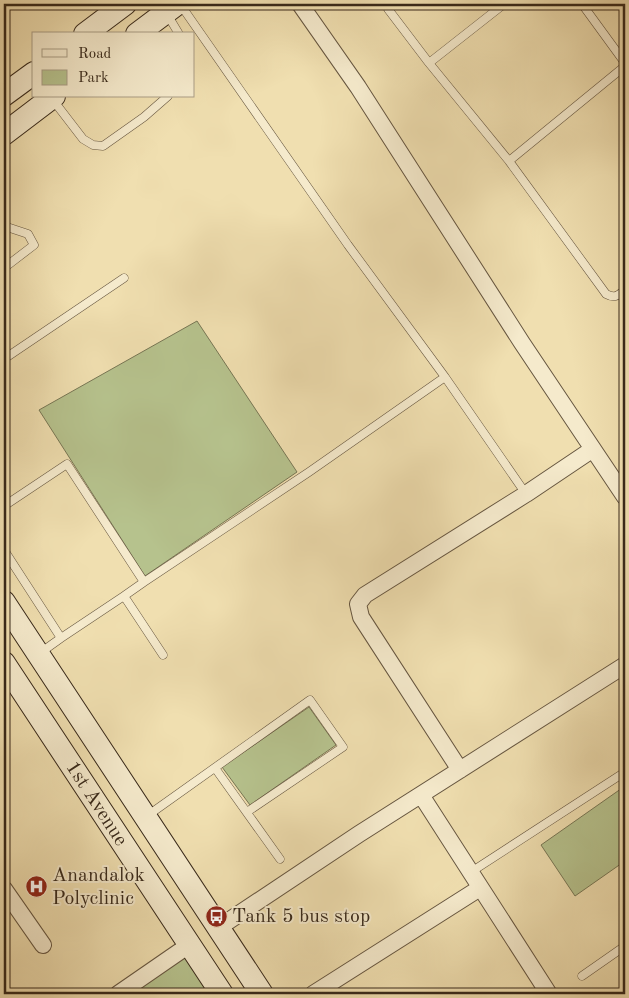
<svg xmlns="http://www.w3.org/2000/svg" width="629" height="998" font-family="'Old Standard TT',serif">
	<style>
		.green { fill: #b6c28d; stroke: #777654 }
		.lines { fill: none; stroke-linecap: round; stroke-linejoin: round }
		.lane-casing { stroke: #665640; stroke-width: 9 }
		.street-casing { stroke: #665640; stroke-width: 18 }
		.secondary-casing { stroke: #38291a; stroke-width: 24 }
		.lane { stroke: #f5eacc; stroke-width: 8 }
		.street { stroke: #f5eacc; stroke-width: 16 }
		.secondary { stroke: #f5eacc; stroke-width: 22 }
		.labels { text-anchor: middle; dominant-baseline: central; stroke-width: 4; stroke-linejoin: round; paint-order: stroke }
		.street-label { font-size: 20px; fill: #38291a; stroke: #f5eacc }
		.poi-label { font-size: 20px; fill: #38291a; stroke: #f5eacc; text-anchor: start }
	</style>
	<rect width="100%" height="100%" fill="#f0dfb0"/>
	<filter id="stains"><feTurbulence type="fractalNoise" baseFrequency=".004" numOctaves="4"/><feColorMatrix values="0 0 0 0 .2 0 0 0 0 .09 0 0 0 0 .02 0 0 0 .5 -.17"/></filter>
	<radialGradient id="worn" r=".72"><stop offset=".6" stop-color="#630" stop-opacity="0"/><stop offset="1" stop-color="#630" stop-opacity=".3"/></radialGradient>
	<path class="green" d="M197,321L297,472L145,576L39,410Z
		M309,707L336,745L250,805L222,767Z
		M625,786V861L575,896L541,845Z
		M184,955L210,994H130Z"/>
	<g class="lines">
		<defs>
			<path id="lane" d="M180,4L348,245L445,377L526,494
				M388,4V9L429,63L509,161L606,294C615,299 618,295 625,290
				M582,4L625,63
				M167,14L179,34
				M429,63L504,4
				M53,100L83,139L93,145L103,146L144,117L168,96
				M509,161L625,66
				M4,226L28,234L34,245L4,268
				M4,359L124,278
				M4,506L67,464L144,582L309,472L445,377
				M4,550L61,638L124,596
				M144,582L124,596L163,655
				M40,653L61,638
				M215,768L280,859
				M147,816L310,700L343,747L247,812
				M471,872L625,772
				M582,976L625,946"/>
			<path id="street" d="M300,4L358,87L522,343L625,497
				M460,770L361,617L358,604L365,595L526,494L593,449
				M421,795L549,994
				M4,889L43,945
				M218,928L359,834L625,665
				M118,994L189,945
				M313,994L480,888"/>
			<path id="secondary" d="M85,34L125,4
				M137,34L177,4
				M4,95L34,73
				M4,134L54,96
				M4,602L262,994
				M4,663L222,994"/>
		</defs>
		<use href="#lane" class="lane-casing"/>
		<use href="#street" class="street-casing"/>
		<use href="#secondary" class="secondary-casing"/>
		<use href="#lane" class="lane"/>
		<use href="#street" class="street"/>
		<use href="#secondary" class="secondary"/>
	</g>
	<defs>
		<symbol id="hospital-disc" viewBox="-11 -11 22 22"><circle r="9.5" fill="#8f2418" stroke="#f5eacc"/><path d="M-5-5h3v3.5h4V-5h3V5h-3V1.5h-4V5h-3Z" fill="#fff"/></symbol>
		<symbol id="bus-disc" viewBox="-11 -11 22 22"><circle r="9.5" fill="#8f2418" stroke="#f5eacc"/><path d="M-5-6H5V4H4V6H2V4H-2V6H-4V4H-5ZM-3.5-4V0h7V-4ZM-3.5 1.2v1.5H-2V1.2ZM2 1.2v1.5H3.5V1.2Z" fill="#fff"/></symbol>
	</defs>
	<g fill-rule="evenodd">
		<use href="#hospital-disc" x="24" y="874" width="25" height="25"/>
		<use href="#bus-disc" x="204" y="904" width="25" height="25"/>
	</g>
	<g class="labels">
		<g class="street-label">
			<text transform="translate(96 804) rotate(57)">1st Avenue</text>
		</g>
		<g class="poi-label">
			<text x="52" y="876">Anandalok<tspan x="52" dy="23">Polyclinic</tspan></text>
			<text x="232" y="917">Tank 5 bus stop</text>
		</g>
	</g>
	<rect width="629" height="998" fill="none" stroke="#f0dfb0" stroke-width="20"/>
	<rect x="5" y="5" width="619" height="988" fill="none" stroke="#38291a" stroke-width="2.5"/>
	<rect x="10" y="10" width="609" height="978" fill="none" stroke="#38291a"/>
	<rect x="32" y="32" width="162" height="65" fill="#f5eacc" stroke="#a99d85"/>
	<rect x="42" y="49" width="25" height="8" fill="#f5eacc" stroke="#a99d85"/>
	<text x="78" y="58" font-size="15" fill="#38291a">Road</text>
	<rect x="42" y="70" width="25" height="15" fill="#b6c28d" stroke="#a99d85"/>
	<text x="78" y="82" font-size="15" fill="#38291a">Park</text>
	<rect width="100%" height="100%" filter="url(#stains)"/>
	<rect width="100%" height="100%" fill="url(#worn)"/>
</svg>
